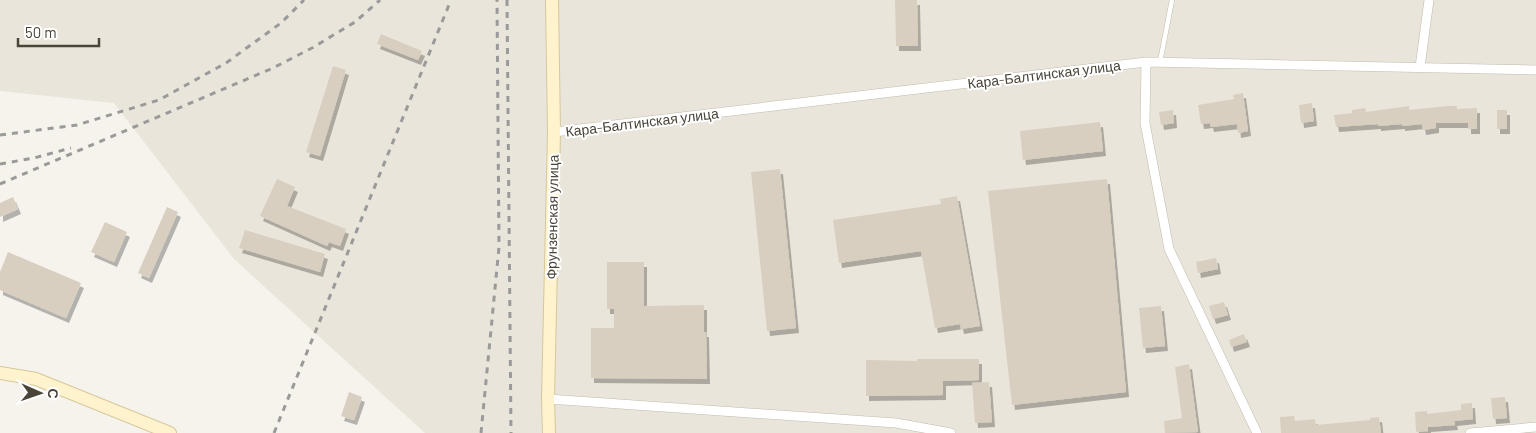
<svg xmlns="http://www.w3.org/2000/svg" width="1536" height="433" font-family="Barlow,sans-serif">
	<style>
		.residential { fill: #eae5da }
		.building { fill: #d8cfc1; filter: url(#shadow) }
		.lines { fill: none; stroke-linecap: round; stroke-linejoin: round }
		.lane-casing { stroke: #c2bbae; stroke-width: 5.5 }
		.street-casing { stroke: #c2bbae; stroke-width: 10 }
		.secondary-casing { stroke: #d6c79b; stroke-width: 14 }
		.lane { stroke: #fff; stroke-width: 4.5 }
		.street { stroke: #fff; stroke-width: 9 }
		.secondary { stroke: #fff3cd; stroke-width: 12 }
		.rail { stroke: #9a9a9a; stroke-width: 3; stroke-dasharray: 6 6; stroke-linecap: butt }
		.labels { text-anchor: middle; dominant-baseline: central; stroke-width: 4; stroke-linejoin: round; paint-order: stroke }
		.street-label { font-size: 14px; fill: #4b4439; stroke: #fff }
	</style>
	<defs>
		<filter id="shadow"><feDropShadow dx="3" dy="5" stdDeviation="0" flood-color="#0004"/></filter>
	</defs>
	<rect width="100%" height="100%" fill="#f6f3ec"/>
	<path class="residential" d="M0,0H1536V433H425L234,259L114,103L0,91Z"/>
	<path class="building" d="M895,0H917L918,46H896Z
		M381,34L422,51L418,60L377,44Z
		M333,66L346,70L320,156L306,152Z
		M1243,93L1248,131L1238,133L1237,124L1211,127L1210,123L1201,124L1198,105L1234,99L1233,95Z
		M1312,103L1314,121L1301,123L1299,105Z
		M1409,106V110L1447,106H1457V109L1477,108V129H1468V123H1436V128L1423,130L1422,124L1402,126V124L1378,126V124L1336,127L1334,115L1352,113V110L1365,108L1366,112Z
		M1173,110L1174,123L1161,125L1159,112Z
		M1497,110H1507V129H1497Z
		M1100,122L1103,151L1023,160L1020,131Z
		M780,169L796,328L767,331L751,172Z
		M277,179L295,187L287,206L346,229L340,246L329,242L327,246L260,216Z
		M1107,179L1126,392L1012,405L988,191Z
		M957,196L980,326L961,329L960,324L935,328L921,251L839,263L833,220L941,204L940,199Z
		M13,197L18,209L0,217V203Z
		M167,207L178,212L149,278L138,273Z
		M105,222L127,232L114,262L91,252Z
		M245,230L325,254L320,272L239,248Z
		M8,252L81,283L66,318L0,290V272Z
		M1216,258L1218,269L1198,273L1196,262Z
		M607,262H644V306L704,305V332H706L707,379L591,378V328H614V309H607Z
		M1224,302L1228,315L1213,319L1209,306Z
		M1161,306L1165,346L1143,348L1139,308Z
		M1244,334L1247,342L1231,347L1229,340Z
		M917,359H979V380L943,381V395L866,396V360L917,361Z
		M1189,364L1198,432L1165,433L1164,421L1182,418L1175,367Z
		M989,382L992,422L975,423L972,383Z
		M349,392L362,397L354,420L341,416Z
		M1505,397L1507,418L1493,419L1491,398Z
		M1472,403L1473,419L1454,421L1455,425L1428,427V431L1416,432L1415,412L1427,411V414L1461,410V404Z
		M1294,416L1295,421L1315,419L1316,425L1370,420V418L1379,417L1381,433H1281L1280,417Z"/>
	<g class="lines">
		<defs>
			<path id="lane" d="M1160,62L1172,0"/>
			<path id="street" d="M1146,62L1145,123L1169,249L1257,433
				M1420,67L1429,0
				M554,132L1146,62L1536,70
				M548,399L896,423L951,433
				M1470,433L1536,427"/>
			<path id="secondary" d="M0,373L36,379L170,433
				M549,433L548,399L554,132L552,0"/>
		</defs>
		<use href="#lane" class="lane-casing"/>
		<use href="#street" class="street-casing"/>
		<use href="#secondary" class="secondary-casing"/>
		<use href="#lane" class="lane"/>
		<use href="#street" class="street"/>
		<use href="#secondary" class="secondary"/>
		<path class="rail" d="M507,0L511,433
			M0,135L77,125L159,100L226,63L281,23L304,0
			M0,164L34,158L71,148
			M0,184L273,68L312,48L355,22L380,0
			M274,433L451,0
			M481,433L499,247L497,0"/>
	</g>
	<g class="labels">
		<g class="street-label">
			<text transform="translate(1044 74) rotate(-7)">Кара-Балтинская улица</text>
			<text transform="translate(642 122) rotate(-7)">Кара-Балтинская улица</text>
			<text transform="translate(552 217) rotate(-89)">Фрунзенская улица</text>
		</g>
	</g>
	<g transform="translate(40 393) rotate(92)" stroke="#ffffff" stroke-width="4" paint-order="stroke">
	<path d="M0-4L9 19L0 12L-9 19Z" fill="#4b4439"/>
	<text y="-8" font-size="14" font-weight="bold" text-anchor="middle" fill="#4b4439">С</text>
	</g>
	<path d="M18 38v8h81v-8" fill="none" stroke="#4b4439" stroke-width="2.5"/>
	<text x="25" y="38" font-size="15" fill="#4b4439" stroke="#ffffff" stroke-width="4" paint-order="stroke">50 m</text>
</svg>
